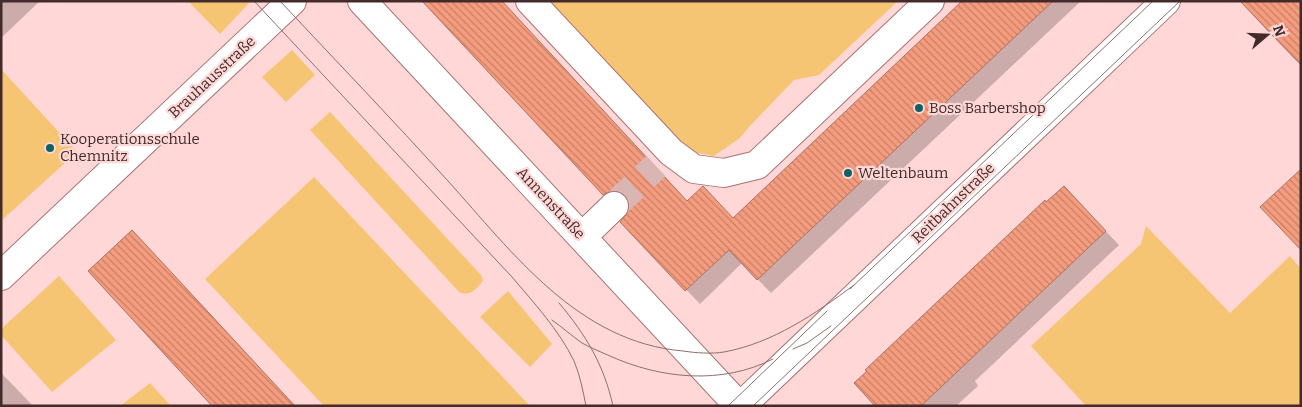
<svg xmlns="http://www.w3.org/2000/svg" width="1302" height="407" font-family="Bitter,serif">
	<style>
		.grass { fill: #f6c574 }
		.shadow { fill: #0003 }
		.building { fill: url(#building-back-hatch); stroke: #aa7462 }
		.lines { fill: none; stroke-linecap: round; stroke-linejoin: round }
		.minor-tunnel { stroke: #d9b5b4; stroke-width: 28; stroke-dasharray: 28 14; stroke-linecap: butt }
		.minor-casing { stroke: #ac7272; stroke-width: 30 }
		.minor { stroke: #fff; stroke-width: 28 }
		.tram { stroke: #8e6f6f; stroke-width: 1 }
		.poi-dot { fill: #106165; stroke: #fed7d6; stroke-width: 2 }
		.labels { text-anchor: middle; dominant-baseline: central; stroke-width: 4.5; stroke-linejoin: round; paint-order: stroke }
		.street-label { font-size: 15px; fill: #442b2b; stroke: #fed7d6 }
		.poi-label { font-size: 15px; fill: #442b2b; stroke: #fed7d6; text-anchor: start }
	</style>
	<defs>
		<pattern id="building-back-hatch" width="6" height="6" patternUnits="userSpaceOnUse" patternTransform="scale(1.25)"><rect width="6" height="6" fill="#f59c7e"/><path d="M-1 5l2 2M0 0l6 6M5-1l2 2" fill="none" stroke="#c87f67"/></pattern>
	</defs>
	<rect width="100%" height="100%" fill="#fed7d6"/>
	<path class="grass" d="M188,1H251L220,34Z
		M543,1H898L819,75L794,80L749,127L740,138L714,156L684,150Z
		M292,50L315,75L286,102L262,77Z
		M1,69L77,152L1,221Z
		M330,112L481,275L483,281C476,289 470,297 459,292L310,130Z
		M314,177L530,406H324L205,279Z
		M1146,226L1230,313L1290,256L1301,269V406H1086L1031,346L1141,244Z
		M59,276L116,340L52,392L1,335V329Z
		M508,291L552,344L530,367L480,317Z
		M150,383L171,406H120Z"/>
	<path class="shadow" d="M1,1H40L1,38Z
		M424,1L688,202L733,219L964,1H1081L771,293L742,263L700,304L622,222L630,210V204H624L618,207Z
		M1077,201L1119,245L975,381L978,386L956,406H877Z
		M146,245L295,406H214Z
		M1,373L14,386L33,406H1Z"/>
	<path class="building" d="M422,1H502L687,201L703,186L733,218L962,1H1053L757,280L729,250L685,291L620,222L629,210V202L626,196L618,191H610L603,195Z
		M1240,1H1301V65L1273,36Z
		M1301,169V250L1260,207Z
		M1064,186L1106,231L921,406H875L854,383L867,371L865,370L1045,200L1046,202Z
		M132,230L172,273L295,406H212L88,271Z"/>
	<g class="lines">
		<path class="minor-tunnel" d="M614,206L656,166"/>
		<defs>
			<path id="minor" d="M362,1L739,406
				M530,1L671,152L694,169L724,173L757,165L930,1
				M582,237L614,206
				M1,276L292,1
				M741,406L1166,1"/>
		</defs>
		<use href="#minor" class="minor-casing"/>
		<use href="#minor" class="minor"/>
		<path class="tram" d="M254,1L512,277C534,303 559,330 574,361C580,375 583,391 586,406
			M280,1C336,61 393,120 448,181C513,253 578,342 683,351C696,353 712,354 724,352C773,343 815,314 854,285
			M850,289L1153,1
			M559,303C586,335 604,365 613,406
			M552,320C562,327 572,336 582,343C591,348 601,352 610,356C661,379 722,385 773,359
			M793,349L807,343L831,326
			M728,406L827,311
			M753,406L1180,1"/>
	</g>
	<g class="poi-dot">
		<circle cx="919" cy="108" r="5"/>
		<circle cx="50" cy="148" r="5"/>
		<circle cx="848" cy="173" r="5"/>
	</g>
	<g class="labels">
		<g class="street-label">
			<text transform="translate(212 77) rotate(-43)">Brauhausstraße</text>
			<text transform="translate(551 203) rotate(47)">Annenstraße</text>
			<text transform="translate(953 203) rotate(-44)">Reitbahnstraße</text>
		</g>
		<g class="poi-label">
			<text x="929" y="108">Boss Barbershop</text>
			<text x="60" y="139">Kooperationsschule<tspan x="60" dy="17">Chemnitz</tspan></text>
			<text x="858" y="173">Weltenbaum</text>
		</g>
	</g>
	<rect width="1302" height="407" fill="none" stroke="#442b2b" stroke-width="5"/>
	<g transform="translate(1267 35) rotate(71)" stroke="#fed7d6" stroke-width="4" paint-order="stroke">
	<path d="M0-4L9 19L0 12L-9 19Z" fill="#442b2b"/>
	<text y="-8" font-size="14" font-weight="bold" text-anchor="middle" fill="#442b2b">N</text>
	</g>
</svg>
